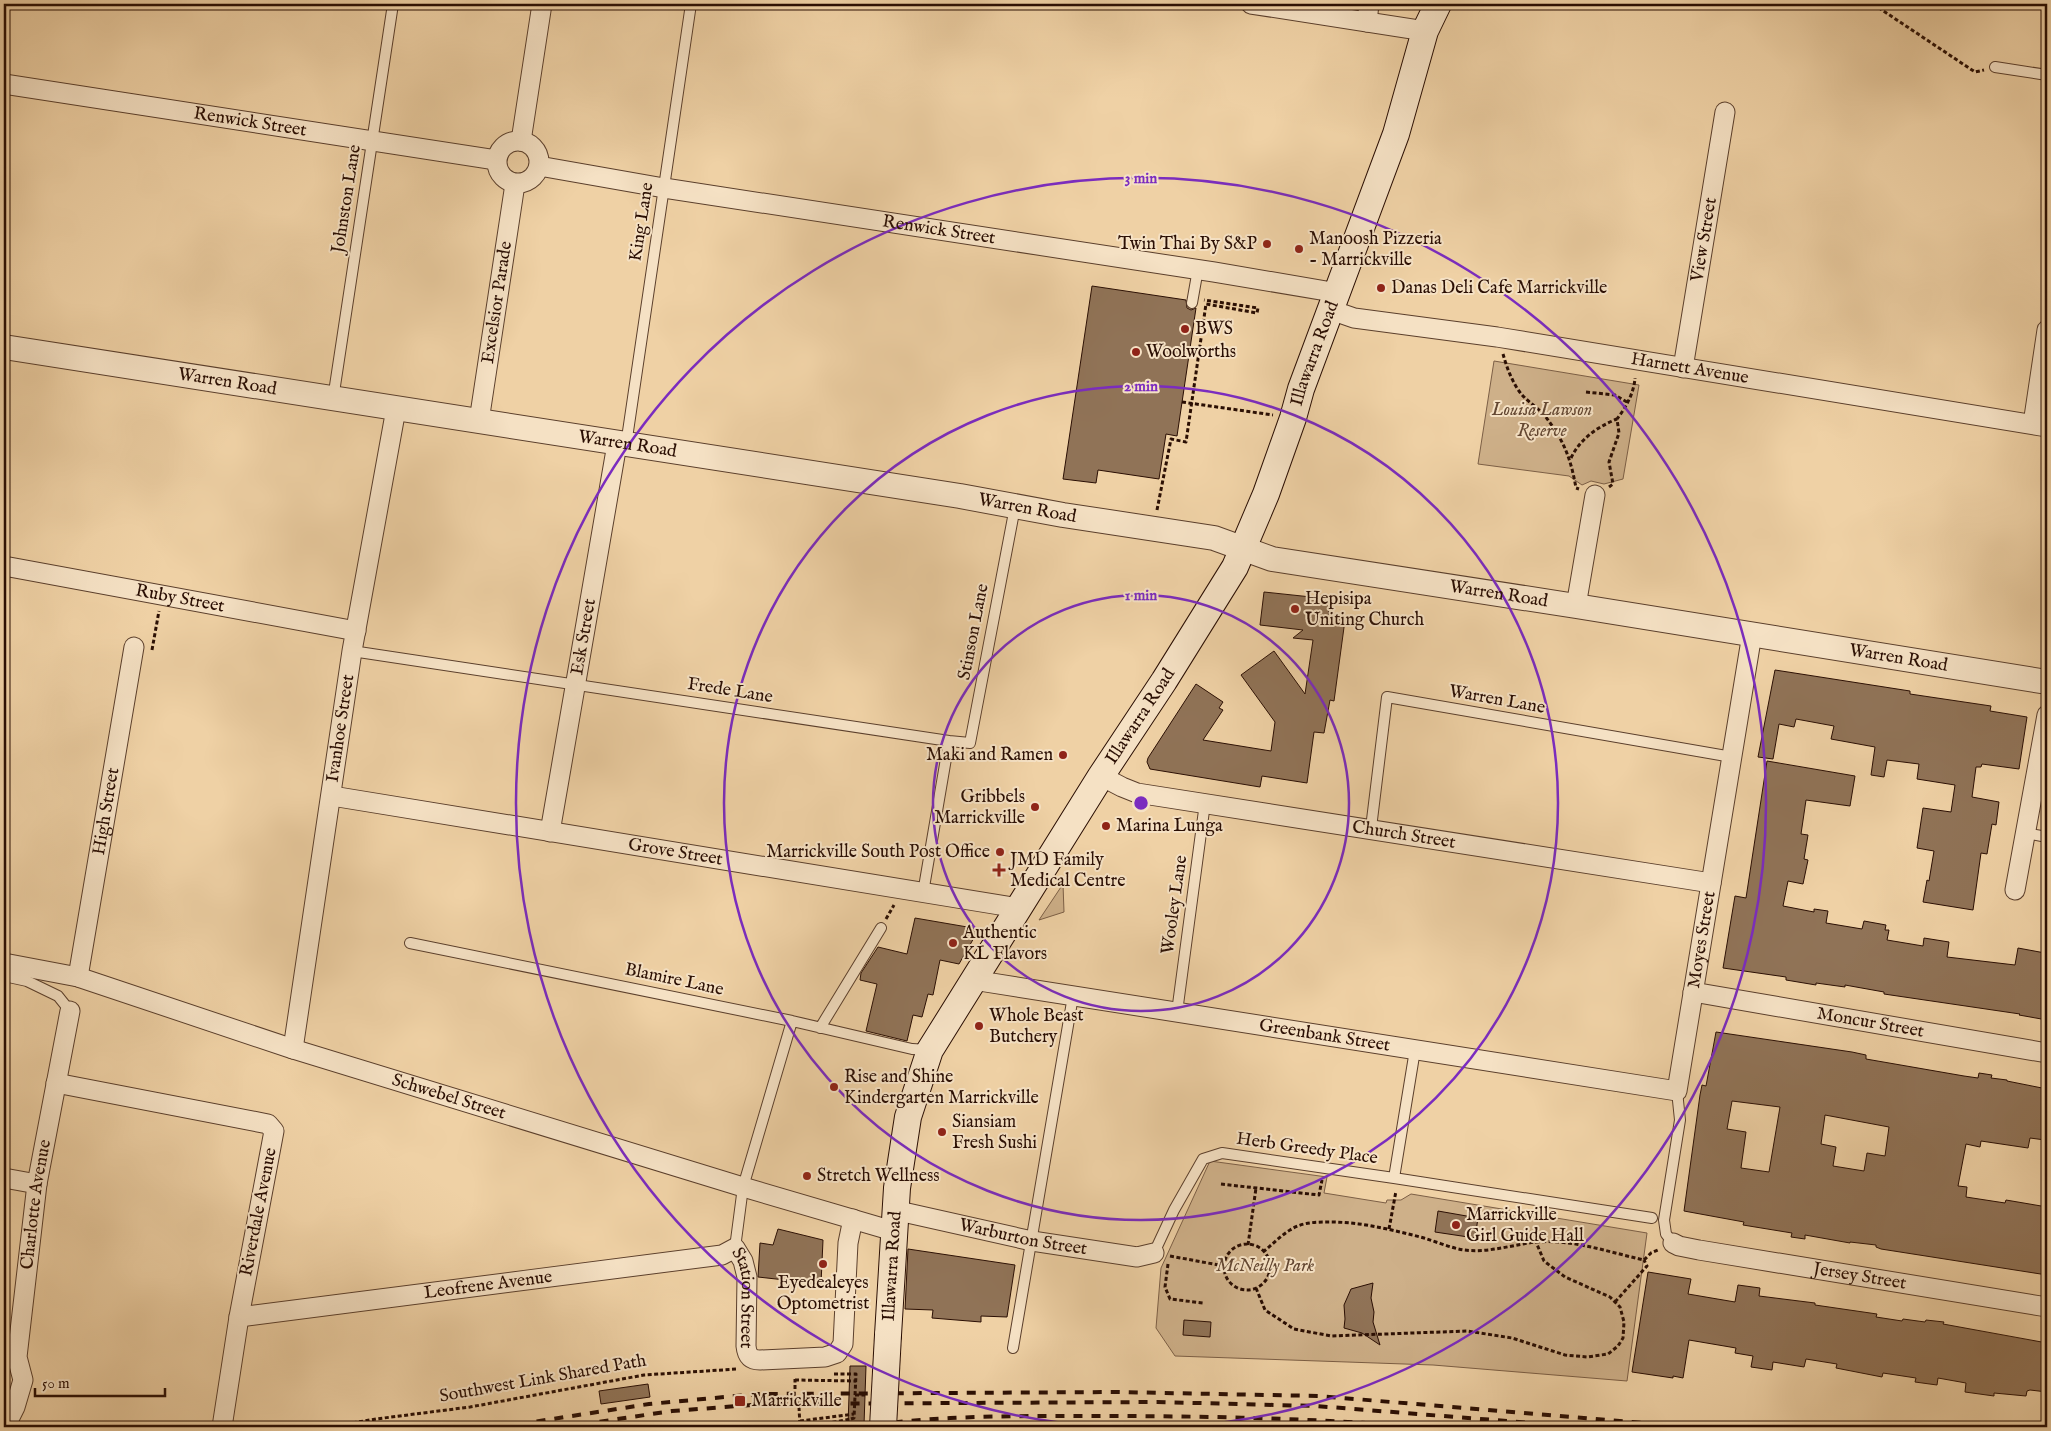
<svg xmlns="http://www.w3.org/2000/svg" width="2051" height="1431" font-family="'IM FELL English',serif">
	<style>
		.green { fill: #ceb089; stroke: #7c5f46 }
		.building { fill: #907357; stroke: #2a0e03; fill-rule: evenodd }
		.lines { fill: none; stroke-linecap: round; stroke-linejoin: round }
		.service-casing { stroke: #5b3f2c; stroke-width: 12 }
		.minor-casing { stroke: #5b3f2c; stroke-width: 21 }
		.tertiary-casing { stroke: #5b3f2c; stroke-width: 26 }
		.secondary-casing { stroke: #2a0e03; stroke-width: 28 }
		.path { stroke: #2a0e03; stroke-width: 3; stroke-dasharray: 4 2.5; stroke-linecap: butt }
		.service { stroke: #f5e1c4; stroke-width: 10 }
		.minor { stroke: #f5e1c4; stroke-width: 19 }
		.tertiary { stroke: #f5e1c4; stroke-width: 24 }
		.secondary { stroke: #f5e1c4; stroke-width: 26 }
		.rail { stroke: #2a0e03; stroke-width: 4; stroke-dasharray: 9 9; stroke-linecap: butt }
		.secondary-bridge-casing { stroke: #2a0e03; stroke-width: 28; stroke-linecap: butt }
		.path-bridge { stroke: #2a0e03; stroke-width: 3; stroke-dasharray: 4 2.5; stroke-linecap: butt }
		.secondary-bridge { stroke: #f5e1c4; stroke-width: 26 }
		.ring { fill: none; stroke: #7b2cbf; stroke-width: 2.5 }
		.poi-dot { fill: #8f2418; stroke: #f5e1c4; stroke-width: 2 }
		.labels { text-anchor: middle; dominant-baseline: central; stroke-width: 4; stroke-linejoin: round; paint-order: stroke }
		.street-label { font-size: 18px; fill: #2a0e03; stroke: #f5e1c4 }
		.poi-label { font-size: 18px; fill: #2a0e03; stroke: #f5e1c4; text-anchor: start }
		.park-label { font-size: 18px; font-style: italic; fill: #634732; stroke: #f5e1c4 }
		.centre { fill: #7b2cbf; stroke: #f5e1c4; stroke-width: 2.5 }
		.ring-label { font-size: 15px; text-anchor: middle; font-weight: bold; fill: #7b2cbf; stroke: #f5e1c4; stroke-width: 4; stroke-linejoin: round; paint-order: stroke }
	</style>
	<rect width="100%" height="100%" fill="#efd1a5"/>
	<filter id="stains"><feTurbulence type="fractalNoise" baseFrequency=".004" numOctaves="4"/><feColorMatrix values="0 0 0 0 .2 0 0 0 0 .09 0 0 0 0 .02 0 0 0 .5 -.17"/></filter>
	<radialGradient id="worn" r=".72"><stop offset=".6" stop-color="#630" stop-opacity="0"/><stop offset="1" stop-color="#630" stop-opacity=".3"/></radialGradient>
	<path class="green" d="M1494,361L1639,385L1623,479L1604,484L1591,481L1582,485L1569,476L1478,464Z
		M1063,884L1064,912L1039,920Z
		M1210,1161L1327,1177L1324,1193L1386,1203L1387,1200H1401L1411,1194L1647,1233L1627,1381L1433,1365L1175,1356L1156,1328L1161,1268Z"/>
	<path class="building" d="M1092,286L1186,300L1187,308L1191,310L1196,308L1177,436L1166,434L1159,479L1098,470L1096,483L1063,479Z
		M1264,592L1330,599L1328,618L1345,620L1334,701L1330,700L1324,733L1314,732L1307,783L1262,776L1260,787L1150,769L1147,762L1148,758L1196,684L1223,702L1219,708L1223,710L1203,740L1271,751L1275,722L1241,675L1274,651L1305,694L1313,640L1293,638L1303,630L1260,625Z
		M1775,670L1910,691V694L1991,706L1990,711L2027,717L2019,769L1982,764L1981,767H1976L1972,797L1999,802L1996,825L1992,824L1987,854L1981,853L1973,910L1923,902L1927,880L1929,881L1934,851L1917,848L1923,808L1951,812L1955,785L1917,779L1919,764L1887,760L1884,777L1871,775L1875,747L1831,739L1834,726L1796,719L1794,727L1779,724L1773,759L1758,757Z
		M1767,761L1855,776L1850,806L1806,800L1801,834L1808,835L1804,859L1808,860L1803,884L1788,881L1783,906L1814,912V909L1828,911L1826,923L1862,929L1864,921L1886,925L1885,930H1889L1887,940L1923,946L1924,938L1949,942L1947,957L2015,965L2018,948L2045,953L2042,968H2047V1020L2019,1015L2020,1014L1884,994V992L1845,985V987L1816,983V985L1786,980V977L1723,968L1735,896L1746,898Z
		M915,918L979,929L959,964L940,960L933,995L928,994L922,1017L913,1015L907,1041L866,1031L877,984L860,980L861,973L878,947L907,954Z
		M1716,1032L1852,1052L1866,1055V1059L1964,1076L1978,1078L1979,1073L1992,1075L1991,1078L2007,1080V1081L2047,1089V1126L2045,1140L2030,1138L2028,1148L1981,1141L1980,1147L1966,1144L1958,1186L1967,1187L1966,1197L2005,1203L2006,1200L2047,1207V1275L1881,1249L1876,1247V1245L1850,1242V1243L1805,1235V1239L1791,1237L1792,1233L1743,1225L1744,1222L1684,1211L1700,1095L1702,1085L1706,1086ZM1732,1101L1780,1107L1769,1172L1741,1168L1746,1132L1727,1129ZM1825,1115L1889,1127L1885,1156L1867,1153L1864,1171L1833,1166L1836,1147L1821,1144Z
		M1438,1211L1478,1218L1475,1238L1435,1232Z
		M778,1229L823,1240L821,1284L758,1277L760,1243L773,1245Z
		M908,1249L1015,1265L1007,1317L981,1316V1322L932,1318L933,1310L905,1309Z
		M1648,1272L1691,1279L1688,1294L1735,1302L1738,1285L1760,1288L1759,1296L1815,1303V1305L1877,1314L1876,1317L1902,1321L1903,1319L1925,1322L1926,1320L1944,1322L1943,1324L2047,1343V1392L2030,1390L2027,1391L2026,1396L1994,1393V1396L1965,1392L1966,1383L1938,1378L1937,1385L1915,1382L1916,1378L1883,1373L1882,1377L1836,1368L1837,1364L1806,1359L1804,1367L1773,1362L1772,1370L1751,1367L1753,1356L1735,1353L1736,1348L1689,1340L1683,1378L1673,1376V1378L1632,1372Z
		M1373,1283L1371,1298L1374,1312L1373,1322L1380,1345L1362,1333L1344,1328L1345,1319L1344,1305L1351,1289Z
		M1184,1320L1211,1322L1210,1337L1183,1335Z
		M850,1366H866L864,1425H848Z
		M648,1384L650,1397L601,1404L599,1391Z"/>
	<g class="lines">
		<defs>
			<path id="service" d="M1995,67L2047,75
				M1192,303L1198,269
				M333,399L393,4
				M626,445L691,4
				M352,651L949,741L923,893
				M949,741L970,743L1015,507
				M1371,828L1387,697L1732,757
				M2025,833L2047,837
				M410,943L792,1021L912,1049L929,1050
				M4,976L27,981L58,996L70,1011
				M1177,1012L1205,803
				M820,1028L881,928
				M1394,1178L1415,1050
				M1673,1243L1666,1234L1664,1220L1680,1120L1677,1091
				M735,1248L743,1187L792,1021
				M1154,1253L1174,1210L1203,1159L1222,1153L1394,1178L1652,1218
				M1013,1348L1073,996"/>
			<g id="minor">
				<path d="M1251,4L1425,31"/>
				<path d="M1367,22L1369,4"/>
				<path id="s1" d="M4,84L496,160"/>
				<circle cx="518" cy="162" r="21"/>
				<path d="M521,141L542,4"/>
				<path id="s2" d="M539,166L664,188L1214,272L1338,293"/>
				<path id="s3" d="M1331,310L1354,318L1497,337L2047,427"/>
				<path id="s4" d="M1683,368L1725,112"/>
				<path id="s5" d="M479,421L515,184"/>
				<path d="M2033,424L2047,330"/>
				<path id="s6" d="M4,566L356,631"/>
				<path d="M1576,606L1595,495"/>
				<path id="s7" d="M1101,776L1122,787L1137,793L1711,883"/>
				<path id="s8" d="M332,796L1018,908"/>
				<path id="s9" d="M550,832L617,444"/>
				<path d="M2015,890L2047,715"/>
				<path id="s10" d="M4,963L78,977L293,1049L743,1187L893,1231"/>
				<path id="s11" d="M78,977L134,647"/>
				<path id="s12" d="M973,980L1677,1091L1752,634"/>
				<path id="s13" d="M1693,992L2047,1053"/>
				<path id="s14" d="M293,1049L352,651L396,409"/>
				<path d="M56,1083L268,1124L274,1131L239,1317L222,1427"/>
				<path d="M4,1178L37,1184"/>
				<path id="s15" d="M894,1210L1032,1241L1137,1257L1154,1253"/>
				<path id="s16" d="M1673,1243L1679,1246L1699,1250L2047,1307"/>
				<path id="s17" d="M239,1317L722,1255L735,1248L743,1261L747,1277L746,1346C747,1356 751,1360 760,1360L825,1357L837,1353L843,1344L848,1243L853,1219"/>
				<path id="s18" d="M5,1427L15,1407L23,1380L17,1357L37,1184L70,1011"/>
			</g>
			<g id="tertiary">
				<path id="s19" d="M4,347L960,496L1063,515L1214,538L1272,559L1576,606L2047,682"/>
			</g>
			<g id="secondary">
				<path id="s20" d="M888,1335L897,1188L908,1117L930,1050L1101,776L1164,681L1235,567L1266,494L1293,418L1301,389L1396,134L1425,31L1438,4"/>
			</g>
		</defs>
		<use href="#service" class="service-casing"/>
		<use href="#minor" class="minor-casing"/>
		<use href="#tertiary" class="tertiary-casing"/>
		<use href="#secondary" class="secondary-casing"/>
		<path class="path" d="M1873,4L1975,72L1984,70
			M1503,354C1507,368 1513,385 1523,396C1531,404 1542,411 1548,420C1565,443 1571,460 1576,488L1579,489
			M1586,392L1615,395L1627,402
			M1182,402L1273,415
			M1571,458C1580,439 1597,427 1617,419
			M1609,487L1613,484L1609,462L1619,433L1617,419C1626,407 1634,393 1635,378
			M1157,510L1171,439L1186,442L1206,304L1257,313L1258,308L1204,300
			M152,650L159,611
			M886,919L894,905
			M1221,1184L1319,1195L1322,1180
			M1389,1229L1396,1191
			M1224 1267a23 23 0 1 1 46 0a23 23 0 1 1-46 0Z
			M1248,1245L1256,1188
			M1263,1252C1272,1245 1280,1236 1290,1230C1302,1222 1316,1222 1330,1222C1362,1222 1393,1230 1424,1238C1437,1242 1451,1248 1464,1250C1489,1253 1511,1245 1536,1242C1573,1239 1608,1252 1644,1260L1651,1253L1658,1250
			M1170,1256L1224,1266
			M1168,1264L1165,1287L1170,1299L1203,1303
			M1256,1288L1265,1310L1294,1329L1331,1336L1467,1331L1512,1338L1565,1355L1587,1357L1608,1354L1618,1346L1623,1338L1624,1322L1620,1307L1610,1297L1565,1277L1544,1261L1536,1242
			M1615,1302L1647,1266L1644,1260
			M834,1374H853
			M795,1380L856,1381
			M795,1389V1379
			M855,1395H865
			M799,1407L800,1427
			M800,1421L854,1414
			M327,1427L376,1419L470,1407L644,1375L737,1369
			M807,1427L851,1419"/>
		<use href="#service" class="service"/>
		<use href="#minor" class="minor"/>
		<use href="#tertiary" class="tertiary"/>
		<use href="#secondary" class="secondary"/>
		<path class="rail" d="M501,1427L649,1404L757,1394L1116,1392L1319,1396L1691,1427
			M564,1427L672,1411L765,1404L1157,1402L1316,1406L1583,1427
			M858,1427C937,1415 1016,1416 1096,1416C1205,1416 1313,1418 1422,1427
			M950,1427L1074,1425L1302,1427"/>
		<defs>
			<path id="secondary-bridge" d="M883,1427L888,1335"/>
		</defs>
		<use href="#secondary-bridge" class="secondary-bridge-casing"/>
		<path class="path-bridge" d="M851,1419L854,1418L856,1374H853"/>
		<use href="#secondary-bridge" class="secondary-bridge"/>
	</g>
	<g class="ring">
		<circle cx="1141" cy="803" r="208"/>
		<circle cx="1141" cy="803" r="417"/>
		<path d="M1108 1427A625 625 0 1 1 1174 1427"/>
	</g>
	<g class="poi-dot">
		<circle cx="1267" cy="244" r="5"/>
		<circle cx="1299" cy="249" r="5"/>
		<circle cx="1381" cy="288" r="5"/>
		<circle cx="1185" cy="329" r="5"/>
		<circle cx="1136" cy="352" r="5"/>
		<circle cx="1295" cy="609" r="5"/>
		<circle cx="1063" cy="755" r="5"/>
		<circle cx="1035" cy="807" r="5"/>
		<circle cx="1106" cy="826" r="5"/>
		<circle cx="1000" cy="852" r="5"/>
		<path d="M996.5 862.5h5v5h5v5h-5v5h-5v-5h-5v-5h5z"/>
		<circle cx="953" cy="943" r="5"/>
		<circle cx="979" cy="1026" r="5"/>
		<circle cx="834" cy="1087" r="5"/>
		<circle cx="942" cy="1132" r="5"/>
		<circle cx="807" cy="1176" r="5"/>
		<circle cx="1456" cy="1225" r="5"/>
		<circle cx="823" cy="1264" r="5"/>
		<rect x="734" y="1395" width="12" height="12" rx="2.5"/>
	</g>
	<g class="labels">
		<g class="street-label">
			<text stroke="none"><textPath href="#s1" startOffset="249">Renwick Street</textPath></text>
			<text transform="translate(347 199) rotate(-81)">Johnston Lane</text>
			<text transform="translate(642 222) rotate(-81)">King Lane</text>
			<text stroke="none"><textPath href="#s2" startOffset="405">Renwick Street</textPath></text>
			<text stroke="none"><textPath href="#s4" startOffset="130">View Street</textPath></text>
			<text stroke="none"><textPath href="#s5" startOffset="120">Excelsior Parade</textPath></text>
			<text stroke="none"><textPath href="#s20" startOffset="1089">Illawarra Road</textPath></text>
			<text stroke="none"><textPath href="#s3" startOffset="364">Harnett Avenue</textPath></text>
			<text stroke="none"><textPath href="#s19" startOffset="226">Warren Road</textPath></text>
			<text stroke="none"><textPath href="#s19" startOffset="631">Warren Road</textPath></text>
			<text stroke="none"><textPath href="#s19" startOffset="1036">Warren Road</textPath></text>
			<text stroke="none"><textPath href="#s19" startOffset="1516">Warren Road</textPath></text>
			<text stroke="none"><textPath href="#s6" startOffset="179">Ruby Street</textPath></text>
			<text transform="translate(974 632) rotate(-79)">Stinson Lane</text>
			<text stroke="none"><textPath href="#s9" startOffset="198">Esk Street</textPath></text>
			<text stroke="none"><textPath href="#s19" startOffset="1921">Warren Road</textPath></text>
			<text transform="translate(730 691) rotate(9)">Frede Lane</text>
			<text transform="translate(1497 700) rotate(10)">Warren Lane</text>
			<text stroke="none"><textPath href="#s20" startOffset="684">Illawarra Road</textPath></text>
			<text stroke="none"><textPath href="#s14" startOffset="324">Ivanhoe Street</textPath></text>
			<text stroke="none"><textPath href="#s11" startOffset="168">High Street</textPath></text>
			<text stroke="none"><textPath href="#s7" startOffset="310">Church Street</textPath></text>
			<text stroke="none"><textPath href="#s8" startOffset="348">Grove Street</textPath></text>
			<text transform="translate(1175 905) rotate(-82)">Wooley Lane</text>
			<text stroke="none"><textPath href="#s12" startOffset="866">Moyes Street</textPath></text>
			<text transform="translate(674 980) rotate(12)">Blamire Lane</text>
			<text stroke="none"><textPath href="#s13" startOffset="180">Moncur Street</textPath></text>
			<text stroke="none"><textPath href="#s12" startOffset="356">Greenbank Street</textPath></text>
			<text stroke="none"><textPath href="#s10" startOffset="465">Schwebel Street</textPath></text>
			<text transform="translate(1307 1149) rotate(8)">Herb Greedy Place</text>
			<text stroke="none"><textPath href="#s18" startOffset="228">Charlotte Avenue</textPath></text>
			<text transform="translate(259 1212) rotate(-79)">Riverdale Avenue</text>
			<text stroke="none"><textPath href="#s15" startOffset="132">Warburton Street</textPath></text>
			<text stroke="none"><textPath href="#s20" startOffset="69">Illawarra Road</textPath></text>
			<text stroke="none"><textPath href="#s16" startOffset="190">Jersey Street</textPath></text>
			<text stroke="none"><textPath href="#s17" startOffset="251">Leofrene Avenue</textPath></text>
			<text stroke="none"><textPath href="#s17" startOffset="554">Station Street</textPath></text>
			<text transform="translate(543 1379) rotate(-10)">Southwest Link Shared Path</text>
		</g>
		<g class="poi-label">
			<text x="1309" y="239">Manoosh Pizzeria<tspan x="1309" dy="21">- Marrickville</tspan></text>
			<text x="1257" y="244" text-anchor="end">Twin Thai By S&amp;P</text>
			<text x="1391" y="288">Danas Deli Cafe Marrickville</text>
			<text x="1195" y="329">BWS</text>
			<text x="1146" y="352">Woolworths</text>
			<text x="1305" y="599">Hepisipa<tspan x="1305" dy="21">Uniting Church</tspan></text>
			<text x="1053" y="755" text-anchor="end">Maki and Ramen</text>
			<text x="1025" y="797" text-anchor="end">Gribbels<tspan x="1025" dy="21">Marrickville</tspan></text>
			<text x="1116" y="826">Marina Lunga</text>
			<text x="990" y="852" text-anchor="end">Marrickville South Post Office</text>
			<text x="1010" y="860">JMD Family<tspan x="1010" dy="21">Medical Centre</tspan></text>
			<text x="963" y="933">Authentic<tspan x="963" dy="21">KL Flavors</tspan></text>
			<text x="989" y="1016">Whole Beast<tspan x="989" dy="21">Butchery</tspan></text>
			<text x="844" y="1077">Rise and Shine<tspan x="844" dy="21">Kindergarten Marrickville</tspan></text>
			<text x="952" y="1122">Siansiam<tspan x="952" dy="21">Fresh Sushi</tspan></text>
			<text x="817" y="1176">Stretch Wellness</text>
			<text x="1466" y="1215">Marrickville<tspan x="1466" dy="21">Girl Guide Hall</tspan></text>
			<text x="823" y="1283" text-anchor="middle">Eyedealeyes<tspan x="823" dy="21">Optometrist</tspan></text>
			<text x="751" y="1401">Marrickville</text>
		</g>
		<g class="park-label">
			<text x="1542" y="410">Louisa Lawson<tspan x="1542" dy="21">Reserve</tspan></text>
			<text x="1265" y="1266">McNeilly Park</text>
		</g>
	</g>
	<circle cx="1141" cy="803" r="8" class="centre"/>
	<g class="ring-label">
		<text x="1141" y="183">3 min</text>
		<text x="1141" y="391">2 min</text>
		<text x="1141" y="600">1 min</text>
	</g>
	<rect width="2051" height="1431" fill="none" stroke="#efd1a5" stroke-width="20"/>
	<rect x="5" y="5" width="2041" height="1421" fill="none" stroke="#2a0e03" stroke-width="2.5"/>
	<rect x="10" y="10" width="2031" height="1411" fill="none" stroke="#2a0e03"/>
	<path d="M35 1388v8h130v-8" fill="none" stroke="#2a0e03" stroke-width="2.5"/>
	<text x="42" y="1388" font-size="15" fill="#2a0e03" stroke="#f5e1c4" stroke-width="4" paint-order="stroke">50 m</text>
	<rect width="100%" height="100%" filter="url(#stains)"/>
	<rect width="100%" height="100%" fill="url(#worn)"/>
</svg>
